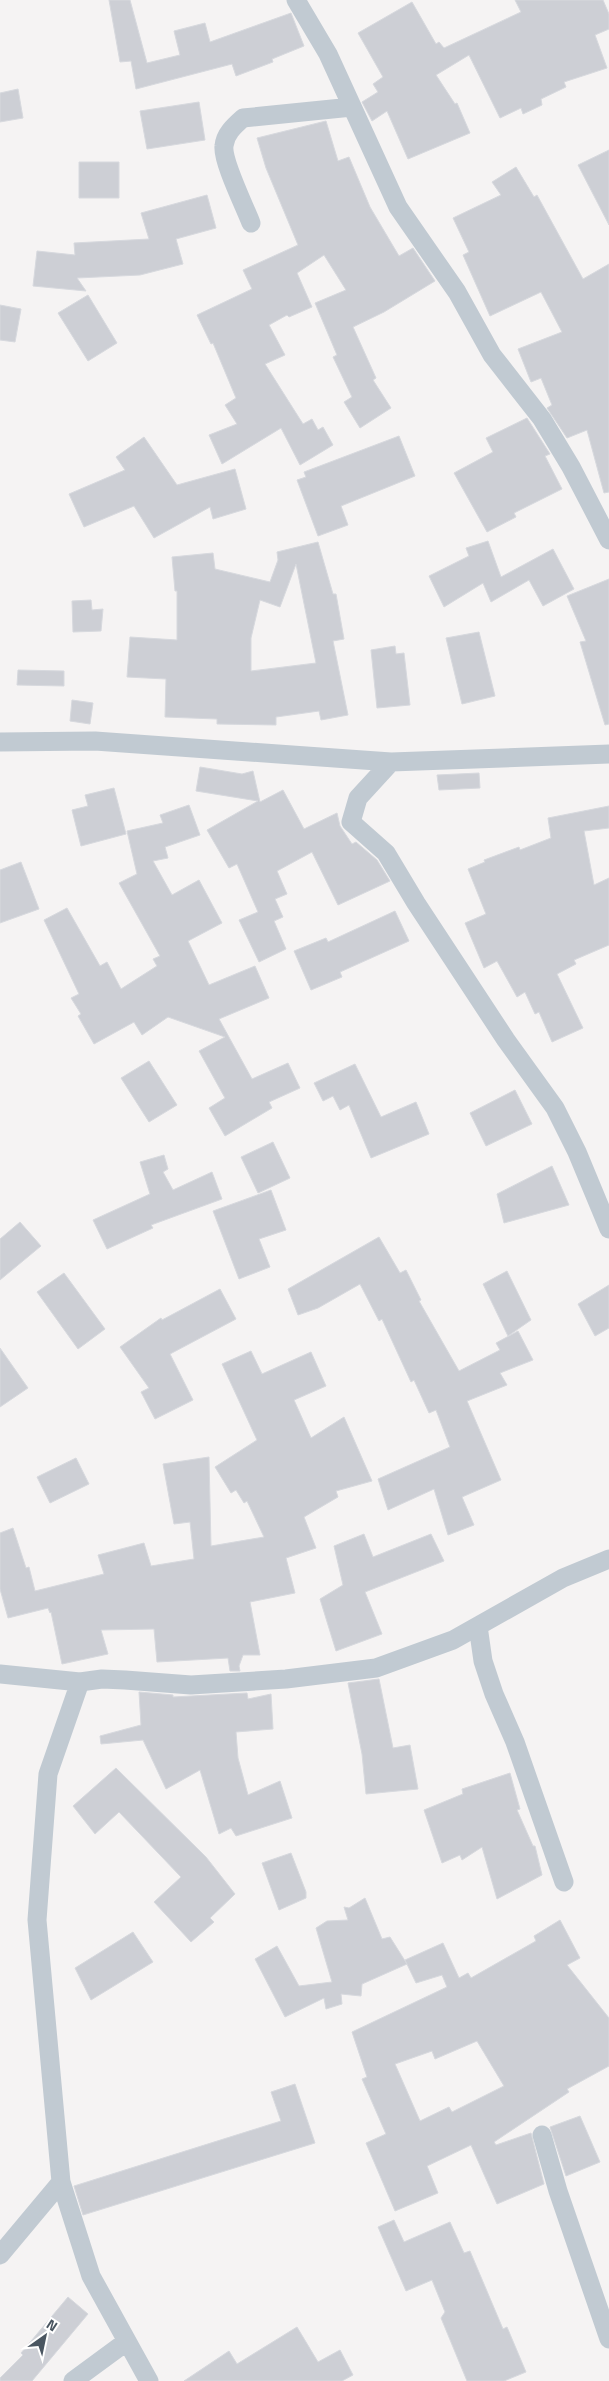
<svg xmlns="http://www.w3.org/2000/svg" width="609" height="2381" font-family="'Titillium Web',sans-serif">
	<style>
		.building { fill: #cdcfd5; stroke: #d7d9de; fill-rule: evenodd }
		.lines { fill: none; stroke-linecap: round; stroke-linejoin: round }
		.street { stroke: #c1cad2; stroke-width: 19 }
	</style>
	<rect width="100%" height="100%" fill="#f5f3f3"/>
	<path class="building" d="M109,0H130L147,63L180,55L174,31L205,23L210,42L291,13L304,46L272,59L273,62L236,76L232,64L136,89L131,61L120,62Z
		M515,0H603L609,14V29L595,35L607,68L564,82L566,87L541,99L542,105L523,114L521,108L500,118L469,55L436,75L455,104L457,103L470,133L408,159L387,111L372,121L362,102L378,92L373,84L383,77L358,33L412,2L436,44L439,42L444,48L521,12Z
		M18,89L23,118L0,122V93Z
		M199,102L205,140L147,149L140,111Z
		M326,121L338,161L349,157L370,207L399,256L413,248L435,281L384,312L353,327L376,378L373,380L391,408L360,428L344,402L352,397L333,357L337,355L315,303L346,290L324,255L297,273L312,307L289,317L287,315L269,325L285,355L265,364L303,424L312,419L318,430L323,427L333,445L300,465L281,428L222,464L209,435L237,424L225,405L236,398L213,343L211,344L197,315L252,289L243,270L298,245L266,168L257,138Z
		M609,150V225L578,165Z
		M79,162H119V198H79Z
		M516,167L534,197L537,195L583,279L609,264V492L604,493L587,430L567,438L547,408L552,405L541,378L531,382L518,349L562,332L541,292L490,316L463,255L469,252L453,218L501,195L492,182Z
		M207,195L216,228L176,239L183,264L140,275L77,278L86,291L33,286L37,251L75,255L74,243L149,239L141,213Z
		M88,295L117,343L88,361L58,313Z
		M0,305L21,309L15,342L0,340Z
		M527,418L550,454L545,456L562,489L514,513L516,517L487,532L454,473L493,452L486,438Z
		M399,436L415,476L341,506L348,525L318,536L297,480L306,477L304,472Z
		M144,437L177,485L235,469L246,509L213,519L210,507L154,538L134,506L84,527L69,494L125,470L116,457Z
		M488,541L501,577L553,549L574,589L543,606L529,580L491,602L483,583L444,607L429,576L469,556L466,548Z
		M318,542L333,594H336L344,639L333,641L348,715L321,720L319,711L276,717V725L217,724V719L165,717L166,679L127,677L130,637L177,640V591H175L172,557L213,553L215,569L270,582L278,560L277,552ZM296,564L316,663L251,671V638L260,600L280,607Z
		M609,579V724L605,725L580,642L586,641L567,596Z
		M91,600L92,610L103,609L101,631L73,632L72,601Z
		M479,632L495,696L462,704L446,638Z
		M395,646L396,654L404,653L410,705L377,708L371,650Z
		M18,670L64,671V686L17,685Z
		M72,700L93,703L90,724L70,721Z
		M200,767L242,774L253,771L260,802L283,790L304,829L337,813L340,826L352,844L356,842L377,860L390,881L338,905L312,852L277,871L287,894L275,899L283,917L274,921L286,949L259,962L239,920L258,912L237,864L229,868L207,830L258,801L196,791Z
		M479,773L480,788L439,790L437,775Z
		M114,788L126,834L81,846L72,810L88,806L85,795Z
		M189,805L200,835L165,847L168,858L153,861L172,895L199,880L222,923L188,941L209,985L255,966L269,998L219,1019L252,1079L288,1063L300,1088L269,1102L272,1108L225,1136L209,1108L225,1098L199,1051L225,1037L168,1017L142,1035L134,1022L94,1044L78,1016L81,1014L71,998L79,994L44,920L67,908L100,966L107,962L121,989L157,966L153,959L160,956L119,883L137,874L127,831L163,823L160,815Z
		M609,806V828L584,831L594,885L609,878V945L574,960L576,964L557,974L583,1028L552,1042L539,1012L535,1014L525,992L517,997L497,961L484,968L465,923L486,914L468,869L485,862L484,860L519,847L520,850L551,838L548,818Z
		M21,862L39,909L0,923V870Z
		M395,911L409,941L340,972L342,977L311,990L294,951L326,938L328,942Z
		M149,1061L177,1105L149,1122L121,1078Z
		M355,1064L381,1117L416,1102L429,1134L371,1158L349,1105L340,1110L333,1096L323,1101L314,1083Z
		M515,1090L532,1124L486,1146L470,1113Z
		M273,1142L290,1178L258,1193L241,1157Z
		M164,1155L168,1169L163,1172L173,1190L212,1172L222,1199L151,1225L153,1228L107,1249L93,1220L150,1194L140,1162Z
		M552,1166L569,1205L504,1223L497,1194Z
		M271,1190L286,1230L259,1239L270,1267L239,1279L213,1211Z
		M20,1222L41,1246L0,1280V1239Z
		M379,1237L400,1273L406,1270L421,1300L419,1301L459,1371L500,1350L496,1343L518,1331L533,1360L500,1373L507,1385L467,1401L501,1480L462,1497L474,1525L448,1535L434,1489L388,1510L378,1479L450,1447L436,1410L429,1413L414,1380L411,1382L382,1319L379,1321L360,1284L318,1308L298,1315L288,1289Z
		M507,1271L531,1320L508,1336L483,1284Z
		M64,1273L105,1329L78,1349L37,1292Z
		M609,1285V1328L595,1336L578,1304Z
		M220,1289L236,1319L170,1354L193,1400L155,1419L141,1392L149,1388L120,1347L161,1318L162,1320Z
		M0,1348L28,1388L0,1407Z
		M251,1351L262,1374L311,1352L326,1386L294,1400L311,1438L344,1417L372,1481L336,1491L338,1497L304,1517L316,1548L286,1558L295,1593L250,1602L260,1655H243L239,1666L240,1671H230L228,1658L157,1662L154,1629L101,1630L108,1654L62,1664L51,1612L50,1613L48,1608L8,1618L0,1589V1533L13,1528L26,1568L29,1567L35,1591L104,1574L98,1555L144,1543L151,1566L194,1559L190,1522L174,1524L163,1464L209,1457L211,1546L264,1537L247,1501L244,1503L236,1490L231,1493L215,1467L257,1440L222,1364Z
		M76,1458L89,1484L50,1503L37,1477Z
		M364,1534L373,1557L431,1534L444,1561L365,1592L382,1634L336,1651L320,1599L343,1585L334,1546Z
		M379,1679L393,1748L410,1745L418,1789L366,1794L362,1754L348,1683Z
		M139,1692L173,1695V1697L247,1693L248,1699L271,1694L273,1729L236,1732L238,1758L248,1795L280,1781L292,1818L236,1836L231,1828L219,1834L200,1770L166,1789L143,1740L101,1744L100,1736L141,1725Z
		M116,1768L206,1857L235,1894L210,1918L214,1922L191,1942L154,1902L181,1877L119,1812L95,1834L73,1806Z
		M510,1773L520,1809L517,1810L533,1846H535L542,1875L497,1899L482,1847L462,1860L460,1855L442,1863L424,1810L463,1794L462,1789Z
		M291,1853L306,1892V1898L279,1910L262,1863Z
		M365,1898L382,1939L390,1937L407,1964L362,1984L361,1996L341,1994L342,2004L326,2009L324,1998L285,2017L255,1959L277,1946L299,1986L332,1982L316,1928L327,1921L348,1920L344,1907L349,1908Z
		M560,1920L580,1958L567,1965L609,2018V2066L567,2089L569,2092L494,2142L496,2145L531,2133L544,2184L497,2204L471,2145L427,2166L438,2193L395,2211L366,2143L386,2134L362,2079L367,2077L352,2032L447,1987L442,1975L416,1983L405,1960L443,1943L459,1978L468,1973L471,1978L536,1941L534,1936ZM477,2041L504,2086L452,2112L449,2107L420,2121L395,2064L432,2051L435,2059Z
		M133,1932L153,1962L91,2000L75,1968Z
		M295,2084L315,2143L83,2215L74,2186L281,2121L271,2092Z
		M580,2116L600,2162L566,2176L550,2127Z
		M394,2220L404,2242L450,2222L464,2253L470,2251L503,2329L507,2327L526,2372L504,2381H467L441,2318L445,2312L432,2280L406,2291L378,2227Z
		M68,2297L88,2314L32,2381H0V2378L23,2355L21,2353Z
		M297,2327L318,2362L340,2350L353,2375L342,2381H184L229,2351L237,2364Z"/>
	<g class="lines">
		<path class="street" d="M296,0L328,54L398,207L457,292L492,355L542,419L571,467L609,540
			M251,223C245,207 222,161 224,146C225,134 234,126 243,118L352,107
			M0,742L95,741L391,762L609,754
			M391,762L358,798L351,822L386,853L416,903L506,1040L555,1108L577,1152L609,1229
			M478,1626L483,1661L494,1694L515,1742L564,1882
			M0,1674L80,1682L102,1679L125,1680L191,1685L286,1679L376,1668L453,1640L563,1578L609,1559
			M80,1682L48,1774L37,1920L61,2182L91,2276L149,2381
			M542,2135L558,2191L609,2339
			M0,2255L61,2182
			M73,2381L126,2342"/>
	</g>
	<g transform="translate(45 2336) rotate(33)" stroke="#ffffff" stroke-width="4" paint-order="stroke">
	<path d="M0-4L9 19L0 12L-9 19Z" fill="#4a5661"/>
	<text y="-8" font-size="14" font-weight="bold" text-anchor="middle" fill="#4a5661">N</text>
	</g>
</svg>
